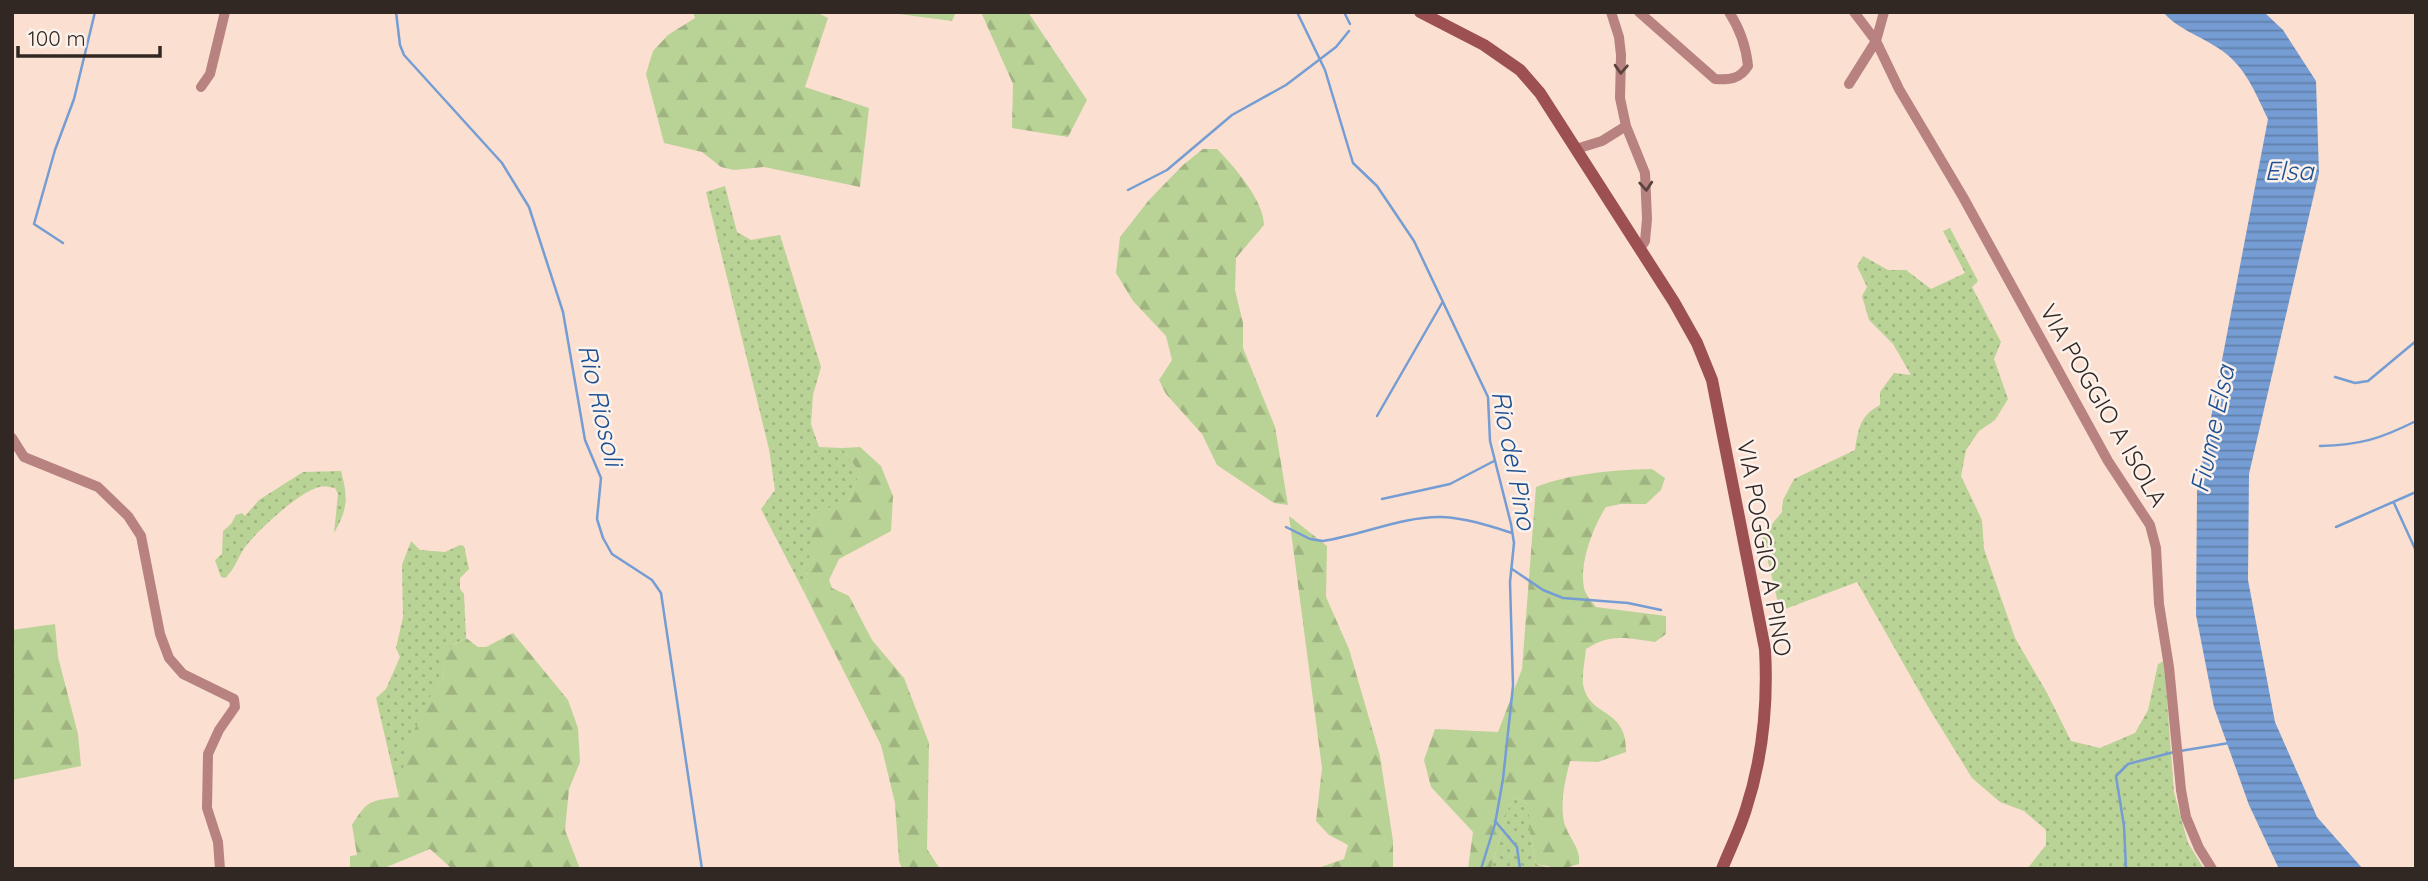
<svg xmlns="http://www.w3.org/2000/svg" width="2428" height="881" font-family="Quicksand,sans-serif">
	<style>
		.grass { fill: url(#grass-dots) }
		.forest { fill: url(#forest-firs) }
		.water { fill: url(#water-rules) }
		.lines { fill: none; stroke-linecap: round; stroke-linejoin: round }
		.stream { stroke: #759dd3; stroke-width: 2.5 }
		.street { stroke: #b88281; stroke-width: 10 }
		.secondary { stroke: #9d5052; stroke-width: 12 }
		.oneway { stroke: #5a433f }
		.labels { text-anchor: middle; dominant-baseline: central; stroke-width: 5; stroke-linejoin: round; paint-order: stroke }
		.street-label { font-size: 24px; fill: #322823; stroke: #fcf1eb }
		.water-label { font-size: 26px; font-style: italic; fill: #1c5092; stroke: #fcf1eb }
	</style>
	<defs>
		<pattern id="grass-dots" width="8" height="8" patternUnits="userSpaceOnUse" patternTransform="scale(1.75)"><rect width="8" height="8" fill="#b9d296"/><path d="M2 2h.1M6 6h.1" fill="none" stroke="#a0b481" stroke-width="1.8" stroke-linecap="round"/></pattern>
		<pattern id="forest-firs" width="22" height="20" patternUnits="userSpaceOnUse" patternTransform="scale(1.75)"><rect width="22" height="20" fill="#b9d296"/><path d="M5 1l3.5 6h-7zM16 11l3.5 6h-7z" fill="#a0b481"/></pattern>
		<pattern id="water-rules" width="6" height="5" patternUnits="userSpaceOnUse" patternTransform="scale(1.75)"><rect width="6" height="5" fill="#759dd3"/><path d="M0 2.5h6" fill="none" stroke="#6180ab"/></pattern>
	</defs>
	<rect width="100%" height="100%" fill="#fbe0d1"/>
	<path class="grass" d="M725,186L737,232L751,240L780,235L821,367L813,395L811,424L819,447L842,448L860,473L847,502L809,561L805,594L761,509L775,490L769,449L706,192Z
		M1950,228L1978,281L1972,287L2001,342L1994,359L2008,399L1995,420L1979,431L1966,450L1961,476L1982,520L1984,549L2015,638L2047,693L2071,741L2100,748L2135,733L2148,710L2158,664L2164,661L2174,792L2188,843L2204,869H2027L2046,845V830L2024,811L2000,802L1972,778L1927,705L1857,582L1780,611L1762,536L1782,512L1783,500L1794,479L1855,450C1858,430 1860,415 1880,405V392L1894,373L1911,375L1893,344L1869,320L1862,296L1867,287L1857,266L1863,256L1888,270H1906L1931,289L1965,273L1943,231Z
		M341,471C348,497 348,509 334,533L338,494L335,488C329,487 324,486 319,487C299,492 254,533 243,550C237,560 234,570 225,578L221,577L215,560L222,554L223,531L231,524L236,515L242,513L245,516L259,500L303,472Z
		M411,541L420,550L445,552L460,545L464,546L469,569L460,578V589L464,594L466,638C447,647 442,655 444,676C421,710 402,756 399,797L376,698L386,689L400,657L396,648L403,617L402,565Z
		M1517,797L1529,805V828L1536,864L1553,869H1491L1509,806Z"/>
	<path class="forest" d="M693,12H816L828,18L805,87L869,108L860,187L764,167L734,170L721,167L702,152L664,143L646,74L653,51L668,35L695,18Z
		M898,12H956L952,21L899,14Z
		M981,12H1028L1087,100L1068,137L1012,128L1013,84Z
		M1217,149C1234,166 1264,201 1264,225L1236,258L1235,290L1243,323V348L1275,427L1288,505L1274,503L1217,465L1202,434L1166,394L1159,380L1172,360L1166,336L1133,301L1116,273L1120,237L1149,200L1183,165L1203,149Z
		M860,447L881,466L893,496L891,531L839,559L829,580L832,588L849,596L872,640L904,678L929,743L927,849L940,869H902L899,861L895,803L881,745L805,594L814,512L847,502L860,473L842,448Z
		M1652,469L1665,478L1661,490L1646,504H1621L1606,507C1593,527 1579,564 1584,588C1585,594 1592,602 1596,607L1666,616V634L1655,642C1626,638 1611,633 1586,649C1585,660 1582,673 1583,684C1589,719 1627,706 1626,752L1598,762L1570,761C1565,781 1560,801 1564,822C1568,838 1581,847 1579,864L1562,869L1536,864L1529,828V805L1517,797L1509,806L1491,869H1468L1473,832L1431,787L1424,760L1435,729L1498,732L1522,669L1536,487C1572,473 1613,470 1652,469Z
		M1289,516L1327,546L1326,597L1349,649L1380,756L1393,841V869H1315L1344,859L1348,845L1329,835L1316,821L1322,768Z
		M55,624L58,657L78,734L81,766L12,780V630Z
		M513,633L568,700L578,728L580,762L569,789L565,830L580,869H449L450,867L430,849L382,869H350V856L357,855L352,825C368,799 371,801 399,797L401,776L409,742L428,700L444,676L442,652L466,638L478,647H486Z"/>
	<path class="water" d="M2163,12H2264L2283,30L2316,81L2319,173L2249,474L2248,580L2275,722L2317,817L2363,869H2279L2249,805L2214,707L2196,615L2197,491L2268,119C2255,92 2245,65 2218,48C2199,35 2179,30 2163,12Z"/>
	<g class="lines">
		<path class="stream" d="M396,12L400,45L404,55L502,163L529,207L563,312L585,440L601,478L597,519L603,538L612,554L652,580L661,593L702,869
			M1297,12L1325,70L1353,163L1377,186L1414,241L1488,397L1490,441L1511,524L1514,543L1510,582L1513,686L1503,779L1495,824L1481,869
			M1344,12L1350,24
			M1128,190L1167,170L1232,115L1286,85L1336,47L1349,31
			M63,243L34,224L55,150L74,99L95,12
			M2335,377L2355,383L2368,381L2416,341
			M1377,416L1442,303
			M2320,446C2360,445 2380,439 2416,421
			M1382,499L1450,484L1494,461
			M2394,503L2416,551
			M1286,527L1310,539L1323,541C1362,535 1403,516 1442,517C1466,518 1490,526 1512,533
			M2336,527L2416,492
			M1512,569L1543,590L1563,598L1628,603L1661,610
			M2180,751L2229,743
			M1495,821L1517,847L1520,869
			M2126,869L2124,826L2116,776L2128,764L2174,752"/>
		<path class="street" d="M1611,12L1619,37L1621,55L1620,98L1626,126L1645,173L1647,219L1645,241L1640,248
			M1639,12L1715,79C1730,80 1740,79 1748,66C1746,45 1740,29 1729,12
			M1854,12L1876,41L1899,89L1963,197L2108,461L2150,525L2156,548L2159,604L2169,667L2181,790L2186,817L2199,848L2212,869
			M1849,84L1876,41L1884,12
			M201,87L210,74L225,12
			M1576,149L1602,141L1626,126
			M12,438L24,457L98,487L128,516L141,536L160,634L169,658L183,674L234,699L235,707L219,730L208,754L207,808L218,842L220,869"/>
		<path class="secondary" d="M1420,12L1484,45L1520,70L1540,93L1674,302L1697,343L1712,380L1765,649C1768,703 1763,757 1746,809C1740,829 1730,849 1722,869"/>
	</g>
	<defs><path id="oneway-chevron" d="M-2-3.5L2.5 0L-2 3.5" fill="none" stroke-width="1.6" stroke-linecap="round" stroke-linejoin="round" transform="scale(1.75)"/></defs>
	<g class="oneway">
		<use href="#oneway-chevron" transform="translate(1621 69) rotate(93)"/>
		<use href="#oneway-chevron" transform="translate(1646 186) rotate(86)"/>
	</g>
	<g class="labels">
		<g class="street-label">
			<text transform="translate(2104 405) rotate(60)">VIA POGGIO A ISOLA</text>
			<text transform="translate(1765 548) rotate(80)">VIA POGGIO A PINO</text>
		</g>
		<g class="water-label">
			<text x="2289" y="170">Elsa</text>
			<text transform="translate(601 405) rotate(77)">Rio Riosoli</text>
			<text transform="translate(2212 429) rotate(-78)">Fiume Elsa</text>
			<text transform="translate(1514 460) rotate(79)">Rio del Pino</text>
		</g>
	</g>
	<rect width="2428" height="881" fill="none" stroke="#322823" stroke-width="28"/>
	<path d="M18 46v10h142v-10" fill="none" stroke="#322823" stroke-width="3.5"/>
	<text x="28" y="46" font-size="21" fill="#322823" stroke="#fcf1eb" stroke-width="5" paint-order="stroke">100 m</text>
</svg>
